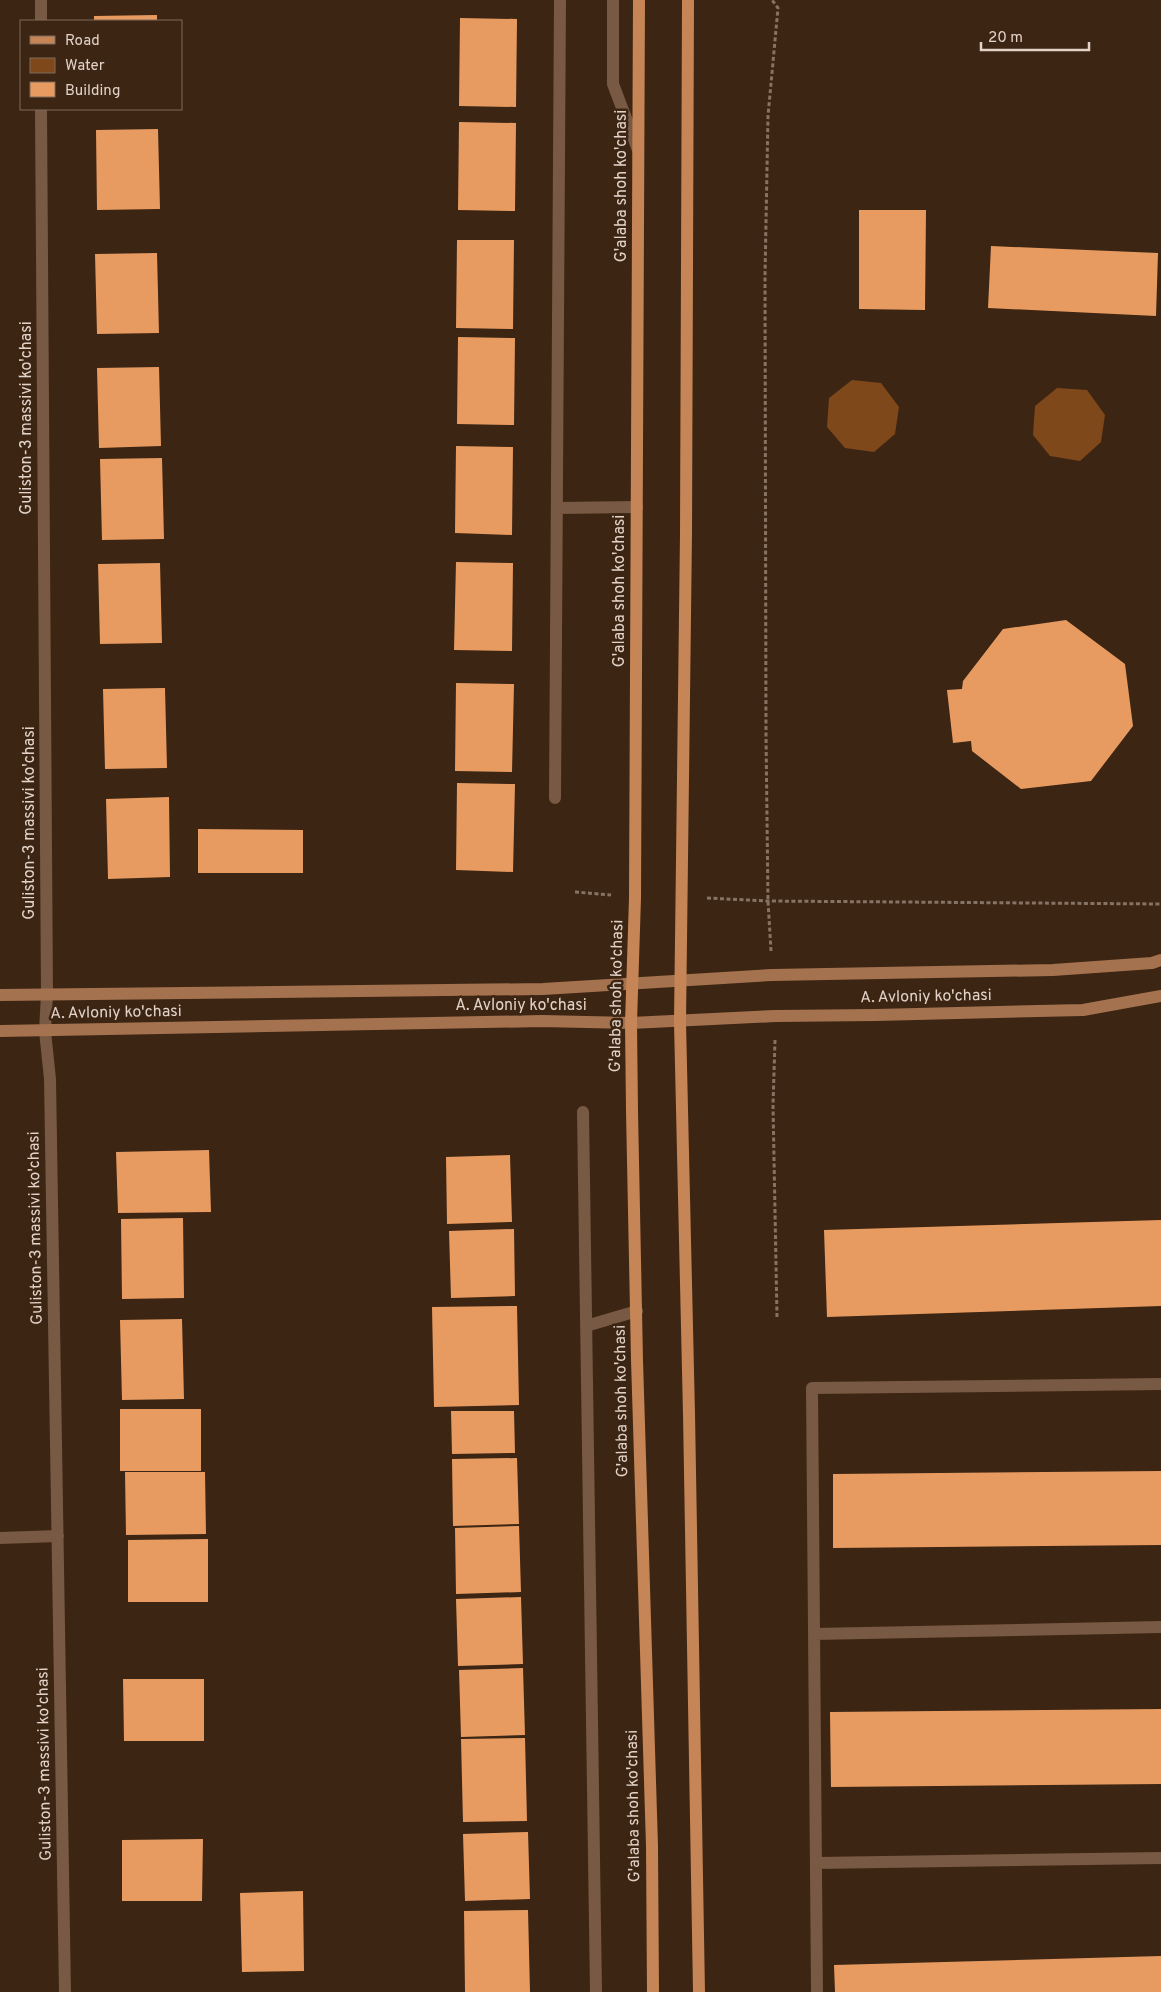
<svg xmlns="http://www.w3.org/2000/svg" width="1161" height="1992" font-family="Overpass,sans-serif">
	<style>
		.water { fill: #7f481a }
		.building { fill: #e89b61 }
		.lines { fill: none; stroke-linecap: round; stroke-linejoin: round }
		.path { stroke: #877364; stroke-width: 3; stroke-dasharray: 4 2.5; stroke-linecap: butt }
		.lane { stroke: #785943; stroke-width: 12 }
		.street { stroke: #785943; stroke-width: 12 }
		.secondary { stroke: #a4724e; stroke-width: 12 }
		.primary { stroke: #c58556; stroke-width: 12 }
		.labels { text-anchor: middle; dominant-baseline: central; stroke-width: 5; stroke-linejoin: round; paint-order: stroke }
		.street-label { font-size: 16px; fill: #e2d2c7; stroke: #3c2513 }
	</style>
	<rect width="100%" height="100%" fill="#3c2513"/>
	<path class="water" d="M852,380L881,383L899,407L895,434L874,452L845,448L827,427L829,398Z
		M1057,388L1087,390L1105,415L1101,442L1080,461L1050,456L1033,435L1035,406Z"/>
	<path class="building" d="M157,15V21H94V16Z
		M460,18L517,19L516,107L459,106Z
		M459,122L516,123L515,211L458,210Z
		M158,129L160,209L97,210L96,130Z
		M859,210H926L925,310L859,309Z
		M457,240H514L513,329L456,328Z
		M991,246L1158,253L1156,316L988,308Z
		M157,253L159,333L97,334L95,254Z
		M458,337L515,338L514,425L457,424Z
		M159,367L161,446L99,448L97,368Z
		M456,446L513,447L512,535L455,533Z
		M162,458L164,539L102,540L100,459Z
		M456,562L513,563L512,651L454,650Z
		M160,563L162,643L100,644L98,564Z
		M1066,620L1125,664L1133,726L1091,781L1021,789L972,751L971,741L953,743L947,690L962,689L963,681L1003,629Z
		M456,683L514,684L512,772L455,771Z
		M165,688L167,768L105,769L103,689Z
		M457,783L515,784L513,872L456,870Z
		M169,797L170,877L108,879L106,799Z
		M198,829L303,830V873H198Z
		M209,1150L211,1212L118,1213L116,1152Z
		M510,1155L512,1222L447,1224L446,1157Z
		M183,1218L184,1298L122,1299L121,1219Z
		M1161,1220V1306L827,1317L824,1230Z
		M514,1229L515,1296L451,1298L449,1231Z
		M517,1306L519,1405L434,1407L432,1307Z
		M182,1319L184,1399L122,1400L120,1320Z
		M120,1409H201V1471H120Z
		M451,1411H514L515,1453L452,1454Z
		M517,1458L519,1524L453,1526L452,1459Z
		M1161,1471V1545L833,1548V1474Z
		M125,1472H205L206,1534L126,1535Z
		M519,1526L521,1592L456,1594L455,1528Z
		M208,1539V1602H128V1540Z
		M521,1597L523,1664L458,1666L456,1599Z
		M523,1668L525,1735L461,1737L459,1670Z
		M123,1679H204V1741H124Z
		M1161,1709V1784L831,1787L830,1712Z
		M525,1738L527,1821L463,1822L461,1739Z
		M528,1832L530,1899L465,1901L463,1834Z
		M203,1839L202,1901H122V1840Z
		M303,1891L304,1971L242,1972L240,1893Z
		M528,1910L530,1992H465L464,1911Z
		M1161,1956V1992H835L834,1965Z"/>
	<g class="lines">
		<path class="path" d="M575,892L611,895
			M707,898L768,901L1161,904
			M771,951L768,901L766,735L765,276L768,116L778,8L772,0
			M775,1040L773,1105L777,1317"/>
		<path class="lane" d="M613,0V84L638,150
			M557,508L637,507
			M555,798L560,0"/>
		<path class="street" d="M41,0V21
			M41,109L47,994L45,1031L50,1079L65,1992
			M583,1112L596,1992
			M586,1326L637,1311
			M0,1538L58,1536
			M814,1634L1161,1627
			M816,1863L1161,1858
			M817,1992L812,1388L1161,1384"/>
		<path class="secondary" d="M0,995L543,989L772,975L1053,970L1152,963L1161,960
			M0,1031L542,1021L631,1023L775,1016L876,1015L1083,1010L1161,996"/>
		<path class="primary" d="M639,0L635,898L631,1023L632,1111L637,1360L652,1846L653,1992
			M688,0L686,534L680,1022L689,1414L699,1992"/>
	</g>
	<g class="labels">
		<g class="street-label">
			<text transform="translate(622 186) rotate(-90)">G'alaba shoh ko'chasi</text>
			<text transform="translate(27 418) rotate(-90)">Guliston-3 massivi ko'chasi</text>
			<text transform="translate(620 591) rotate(-90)">G'alaba shoh ko'chasi</text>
			<text transform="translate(30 823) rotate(-90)">Guliston-3 massivi ko'chasi</text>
			<text transform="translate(617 996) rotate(-89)">G'alaba shoh ko'chasi</text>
			<text transform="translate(926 997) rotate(-1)">A. Avloniy ko'chasi</text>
			<text x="521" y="1006">A. Avloniy ko'chasi</text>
			<text transform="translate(116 1013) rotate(-1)">A. Avloniy ko'chasi</text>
			<text transform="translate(36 1228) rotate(-91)">Guliston-3 massivi ko'chasi</text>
			<text transform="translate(622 1401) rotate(-91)">G'alaba shoh ko'chasi</text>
			<text transform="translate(45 1764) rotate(-91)">Guliston-3 massivi ko'chasi</text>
			<text transform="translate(634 1806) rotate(-91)">G'alaba shoh ko'chasi</text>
		</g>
	</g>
	<rect x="20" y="20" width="162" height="90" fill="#3c2513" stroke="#7e6a5b"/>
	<rect x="30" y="36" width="25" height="8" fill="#c58556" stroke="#7e6a5b"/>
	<text x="65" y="45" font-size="15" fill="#e2d2c7">Road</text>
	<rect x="30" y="58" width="25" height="15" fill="#7f481a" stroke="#7e6a5b"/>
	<text x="65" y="70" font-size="15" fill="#e2d2c7">Water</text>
	<rect x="30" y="82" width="25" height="15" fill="#e89b61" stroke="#7e6a5b"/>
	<text x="65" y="95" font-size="15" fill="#e2d2c7">Building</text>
	<path d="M981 42v8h108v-8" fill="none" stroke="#e2d2c7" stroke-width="2.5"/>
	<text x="988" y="42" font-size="15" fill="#e2d2c7" stroke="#3c2513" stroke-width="4" paint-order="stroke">20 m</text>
</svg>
